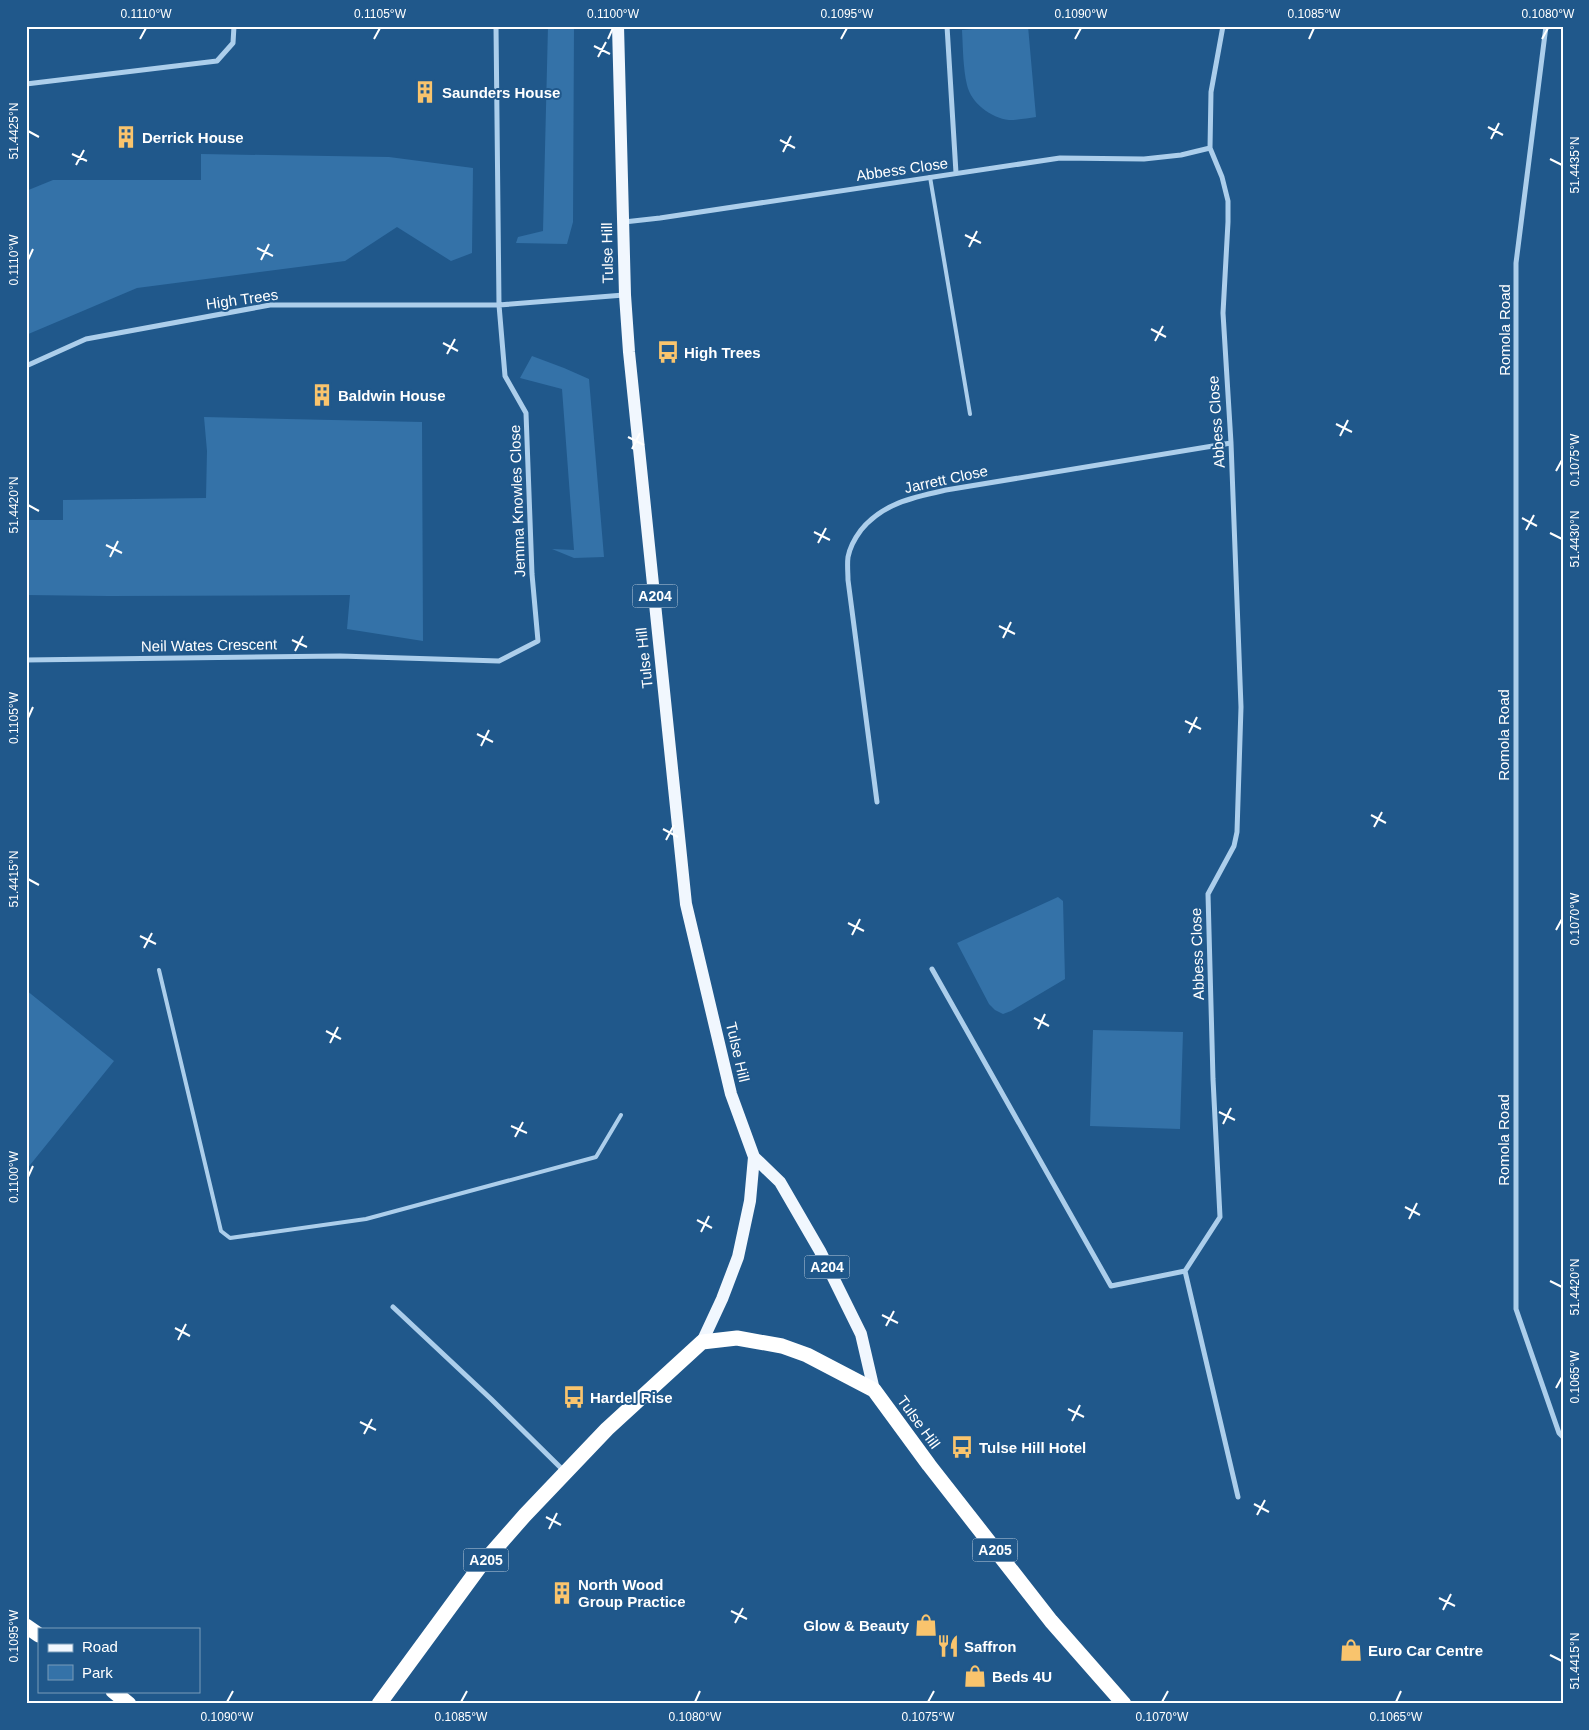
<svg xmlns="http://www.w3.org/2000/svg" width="1589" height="1730" font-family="Helvetica,sans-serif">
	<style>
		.green { fill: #3472a8 }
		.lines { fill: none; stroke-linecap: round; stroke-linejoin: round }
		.lane { stroke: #acceeb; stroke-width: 4 }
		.street { stroke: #acceeb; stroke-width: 5 }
		.primary { stroke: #f1f7fe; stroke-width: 12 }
		.highway { stroke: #fff; stroke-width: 15 }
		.ticks { fill: none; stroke: #fff; stroke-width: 2 }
		.labels { text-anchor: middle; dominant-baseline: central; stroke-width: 4; stroke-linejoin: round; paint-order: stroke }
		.shield { fill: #20588b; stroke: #bccddc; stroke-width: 1 }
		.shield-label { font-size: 14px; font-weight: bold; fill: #fff }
		.poi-label { font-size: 15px; font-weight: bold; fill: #fff; stroke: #20588b; text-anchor: start }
		.street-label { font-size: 15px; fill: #fff; stroke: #20588b }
		.neatline { fill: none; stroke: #fff; stroke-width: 2 }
		.ticks-label { font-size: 12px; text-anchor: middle; fill: #fff }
	</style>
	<rect width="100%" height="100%" fill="#20588b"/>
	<path class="green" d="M548,26H574L573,222L567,244L516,243L518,237L543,231Z
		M1010,26H1028L1036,117C1028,118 1018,120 1009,120C991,118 971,103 967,85C963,68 963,48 962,30Z
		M201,154L389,157L473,168L472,253L451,261L397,227L345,261L137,288L26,335V191L53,180H201Z
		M532,356L564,368L589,379L604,557L574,558L552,549L574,550L562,389L520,378Z
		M204,417L422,422L423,641L347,629L350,595L109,596L26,595V520H63V500L206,498L207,451Z
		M1058,897L1063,901L1065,979L1011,1011L1003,1014L995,1010L989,1004L957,943Z
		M26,990L114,1061L26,1170Z
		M1093,1030L1183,1032L1180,1129L1090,1126Z"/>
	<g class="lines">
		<path class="lane" d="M930,177L970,414
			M159,970L221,1231L230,1238L366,1219L596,1157L621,1115"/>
		<path class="street" d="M947,26L956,173
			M1546,26L1516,263V1309L1559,1433L1563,1437
			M26,84L217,61L233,43L234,26
			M1210,148L1211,92L1223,26
			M624,222L660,218L1060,158L1144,159L1181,155L1210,148L1222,177L1228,201V222L1223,313L1231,443L1241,707L1237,832L1234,846L1208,894L1213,1079L1220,1217L1185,1271
			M26,366L86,339L270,305H499L624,295
			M26,660L340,656L499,661L538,641L532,574L526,413L505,376L499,305L496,26
			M877,802L848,580C848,573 847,565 848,557C850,547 855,538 861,530C883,503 914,497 946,490L1231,443
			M932,969L1111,1286L1185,1271
			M1185,1271L1238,1497
			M393,1307L491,1399L564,1471"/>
		<path class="primary" d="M618,26L625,295L629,352L686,904L731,1094L754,1157L750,1201L738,1257L722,1299L702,1342
			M754,1157L780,1182L820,1251L861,1334L874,1390"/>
		<path class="highway" d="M26,1626L39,1635
			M113,1691L129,1704
			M379,1704L481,1565L525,1515L607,1429L702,1342L737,1338L782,1346L807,1355L874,1390L929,1465L1051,1621L1124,1704"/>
	</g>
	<path class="ticks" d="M140,39L146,28M374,39L380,28M608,39L613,28M841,39L847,28M1075,39L1081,28M1309,39L1314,28M1542,39L1548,28M594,46L610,54M598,57L606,42M1488,127L1503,135M28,131L39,137M1491,139L1499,123M780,140L795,148M783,152L791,136M72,154L87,161M1550,159L1562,165M76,165L84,150M965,235L981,243M969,247L977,231M257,248L273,256M28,260L33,249M261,260L269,244M1151,329L1166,337M1155,341L1163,326M443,343L458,351M447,354L455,339M1336,424L1352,432M1340,436L1348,420M628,437L644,445M632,449L640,433M1556,471L1562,460M28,505L39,511M1522,518L1537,526M1526,530L1534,515M814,532L830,540M1550,533L1562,539M818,543L826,528M106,545L122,553M110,557L118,541M999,626L1015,634M1003,638L1011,622M292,640L307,647M295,651L303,636M28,718L33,707M1185,721L1201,729M1189,733L1197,717M477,734L493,742M481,746L489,730M1371,815L1386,823M1374,827L1382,812M663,829L678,837M666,840L674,825M28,879L39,885M848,923L864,931M1556,930L1562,919M852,935L860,919M140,936L156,944M144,948L152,933M1034,1018L1049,1026M1038,1029L1045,1014M326,1031L341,1039M330,1043L338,1027M1219,1112L1235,1120M1223,1124L1231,1108M511,1126L527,1133M515,1137L523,1122M28,1177L33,1166M1405,1207L1420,1215M1409,1219L1417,1203M697,1220L712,1228M701,1232L709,1216M1550,1281L1562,1287M882,1315L898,1323M886,1326L894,1311M175,1328L190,1336M178,1340L186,1324M1556,1388L1562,1377M1068,1409L1084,1417M1072,1421L1080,1405M360,1422L376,1430M364,1434L372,1419M1254,1504L1269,1512M1257,1515L1265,1500M546,1517L561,1525M549,1529L557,1513M1439,1598L1455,1606M1443,1610L1451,1594M731,1611L747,1619M735,1623L743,1608M28,1636L33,1625M1550,1655L1562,1661M227,1702L233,1691M461,1702L467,1691M695,1702L700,1691M928,1702L934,1691M1162,1702L1168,1691M1396,1702L1401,1691"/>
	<defs>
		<symbol id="building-bare" viewBox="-9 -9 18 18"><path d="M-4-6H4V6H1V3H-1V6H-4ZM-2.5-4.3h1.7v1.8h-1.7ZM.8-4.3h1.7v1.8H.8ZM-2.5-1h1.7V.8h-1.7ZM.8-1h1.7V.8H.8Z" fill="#f9c46d" stroke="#20588b" stroke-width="2.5" paint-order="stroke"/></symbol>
		<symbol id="bus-bare" viewBox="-9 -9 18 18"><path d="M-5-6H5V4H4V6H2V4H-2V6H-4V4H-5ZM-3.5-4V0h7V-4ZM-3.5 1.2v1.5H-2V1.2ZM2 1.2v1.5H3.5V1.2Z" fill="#f9c46d" stroke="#20588b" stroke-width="2.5" paint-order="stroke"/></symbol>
		<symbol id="shop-bare" viewBox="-9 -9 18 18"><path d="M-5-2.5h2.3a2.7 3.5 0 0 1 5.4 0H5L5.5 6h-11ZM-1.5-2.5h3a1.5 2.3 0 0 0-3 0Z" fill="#f9c46d" stroke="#20588b" stroke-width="2.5" paint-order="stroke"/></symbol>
		<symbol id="restaurant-bare" viewBox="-9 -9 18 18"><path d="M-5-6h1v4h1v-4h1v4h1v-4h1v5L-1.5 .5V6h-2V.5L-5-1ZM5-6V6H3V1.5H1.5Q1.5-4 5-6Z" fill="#f9c46d" stroke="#20588b" stroke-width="2.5" paint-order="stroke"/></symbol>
	</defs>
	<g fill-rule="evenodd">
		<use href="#building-bare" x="409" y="76" width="32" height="32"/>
		<use href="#building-bare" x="110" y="121" width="32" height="32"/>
		<use href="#bus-bare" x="652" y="336" width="32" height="32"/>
		<use href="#building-bare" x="306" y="379" width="32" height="32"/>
		<use href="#bus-bare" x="558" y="1381" width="32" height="32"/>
		<use href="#bus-bare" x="946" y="1431" width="32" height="32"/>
		<use href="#building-bare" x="546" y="1577" width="32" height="32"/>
		<use href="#shop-bare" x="910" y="1609" width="32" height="32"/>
		<use href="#restaurant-bare" x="932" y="1630" width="32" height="32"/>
		<use href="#shop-bare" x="1335" y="1634" width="32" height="32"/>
		<use href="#shop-bare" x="959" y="1660" width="32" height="32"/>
	</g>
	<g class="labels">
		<g class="shield">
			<rect x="632.5" y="584.5" width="45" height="23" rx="4"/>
			<rect x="804.5" y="1255.5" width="45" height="23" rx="4"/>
			<rect x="972.5" y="1538.5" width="45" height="23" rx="4"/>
			<rect x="463.5" y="1548.5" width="45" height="23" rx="4"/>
		</g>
		<g class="shield-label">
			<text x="655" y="596">A204</text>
			<text x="827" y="1267">A204</text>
			<text x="995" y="1550">A205</text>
			<text x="486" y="1560">A205</text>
		</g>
		<g class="poi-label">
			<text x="442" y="92">Saunders House</text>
			<text x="142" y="137">Derrick House</text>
			<text x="684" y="352">High Trees</text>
			<text x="338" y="395">Baldwin House</text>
			<text x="590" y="1397">Hardel Rise</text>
			<text x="979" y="1447">Tulse Hill Hotel</text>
			<text x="578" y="1584">North Wood<tspan x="578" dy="17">Group Practice</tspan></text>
			<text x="909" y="1625" text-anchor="end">Glow &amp; Beauty</text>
			<text x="964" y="1646">Saffron</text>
			<text x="1368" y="1650">Euro Car Centre</text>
			<text x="992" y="1676">Beds 4U</text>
		</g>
		<g class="street-label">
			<text transform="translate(902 169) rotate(-8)">Abbess Close</text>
			<text transform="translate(607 253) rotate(-91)">Tulse Hill</text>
			<text transform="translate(242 299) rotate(-8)">High Trees</text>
			<text transform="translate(1504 330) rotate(-90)">Romola Road</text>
			<text transform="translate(1216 422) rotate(-94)">Abbess Close</text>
			<text transform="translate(946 479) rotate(-12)">Jarrett Close</text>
			<text transform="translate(517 501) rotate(-92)">Jemma Knowles Close</text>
			<text transform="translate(209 645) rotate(-1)">Neil Wates Crescent</text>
			<text transform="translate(644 658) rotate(-96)">Tulse Hill</text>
			<text transform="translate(1503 735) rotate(-90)">Romola Road</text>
			<text transform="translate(1197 954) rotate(-92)">Abbess Close</text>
			<text transform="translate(738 1052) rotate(77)">Tulse Hill</text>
			<text transform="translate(1503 1140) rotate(-90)">Romola Road</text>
			<text transform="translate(919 1422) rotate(54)">Tulse Hill</text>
		</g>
	</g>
	<rect width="1589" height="1730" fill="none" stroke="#20588b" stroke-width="55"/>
	<rect x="38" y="1628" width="162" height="65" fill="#20588b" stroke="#799bb9"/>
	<rect x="48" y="1644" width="25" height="8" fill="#f1f7fe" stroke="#799bb9"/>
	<text x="82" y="1652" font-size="15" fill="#ffffff">Road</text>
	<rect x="48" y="1665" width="25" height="15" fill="#3472a8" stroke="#799bb9"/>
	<text x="82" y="1678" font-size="15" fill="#ffffff">Park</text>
	<rect x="28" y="28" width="1534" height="1674" class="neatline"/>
	<g class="ticks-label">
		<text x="146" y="18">0.1110°W</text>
		<text x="380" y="18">0.1105°W</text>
		<text x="613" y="18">0.1100°W</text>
		<text x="847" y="18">0.1095°W</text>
		<text x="1081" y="18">0.1090°W</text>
		<text x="1314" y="18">0.1085°W</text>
		<text x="1548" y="18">0.1080°W</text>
		<text transform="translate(14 131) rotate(-90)" y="4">51.4425°N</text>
		<text transform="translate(1575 165) rotate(-90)" y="4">51.4435°N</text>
		<text transform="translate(14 260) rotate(-90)" y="4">0.1110°W</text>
		<text transform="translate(1575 460) rotate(-90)" y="4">0.1075°W</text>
		<text transform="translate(14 505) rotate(-90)" y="4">51.4420°N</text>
		<text transform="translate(1575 539) rotate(-90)" y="4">51.4430°N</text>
		<text transform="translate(14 718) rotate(-90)" y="4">0.1105°W</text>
		<text transform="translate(14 879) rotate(-90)" y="4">51.4415°N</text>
		<text transform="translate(1575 919) rotate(-90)" y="4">0.1070°W</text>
		<text transform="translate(14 1177) rotate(-90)" y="4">0.1100°W</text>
		<text transform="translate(1575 1287) rotate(-90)" y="4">51.4420°N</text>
		<text transform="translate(1575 1377) rotate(-90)" y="4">0.1065°W</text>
		<text transform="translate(14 1636) rotate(-90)" y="4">0.1095°W</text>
		<text transform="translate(1575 1661) rotate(-90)" y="4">51.4415°N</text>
		<text x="227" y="1721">0.1090°W</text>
		<text x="461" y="1721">0.1085°W</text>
		<text x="695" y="1721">0.1080°W</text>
		<text x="928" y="1721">0.1075°W</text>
		<text x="1162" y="1721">0.1070°W</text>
		<text x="1396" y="1721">0.1065°W</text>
	</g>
</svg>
